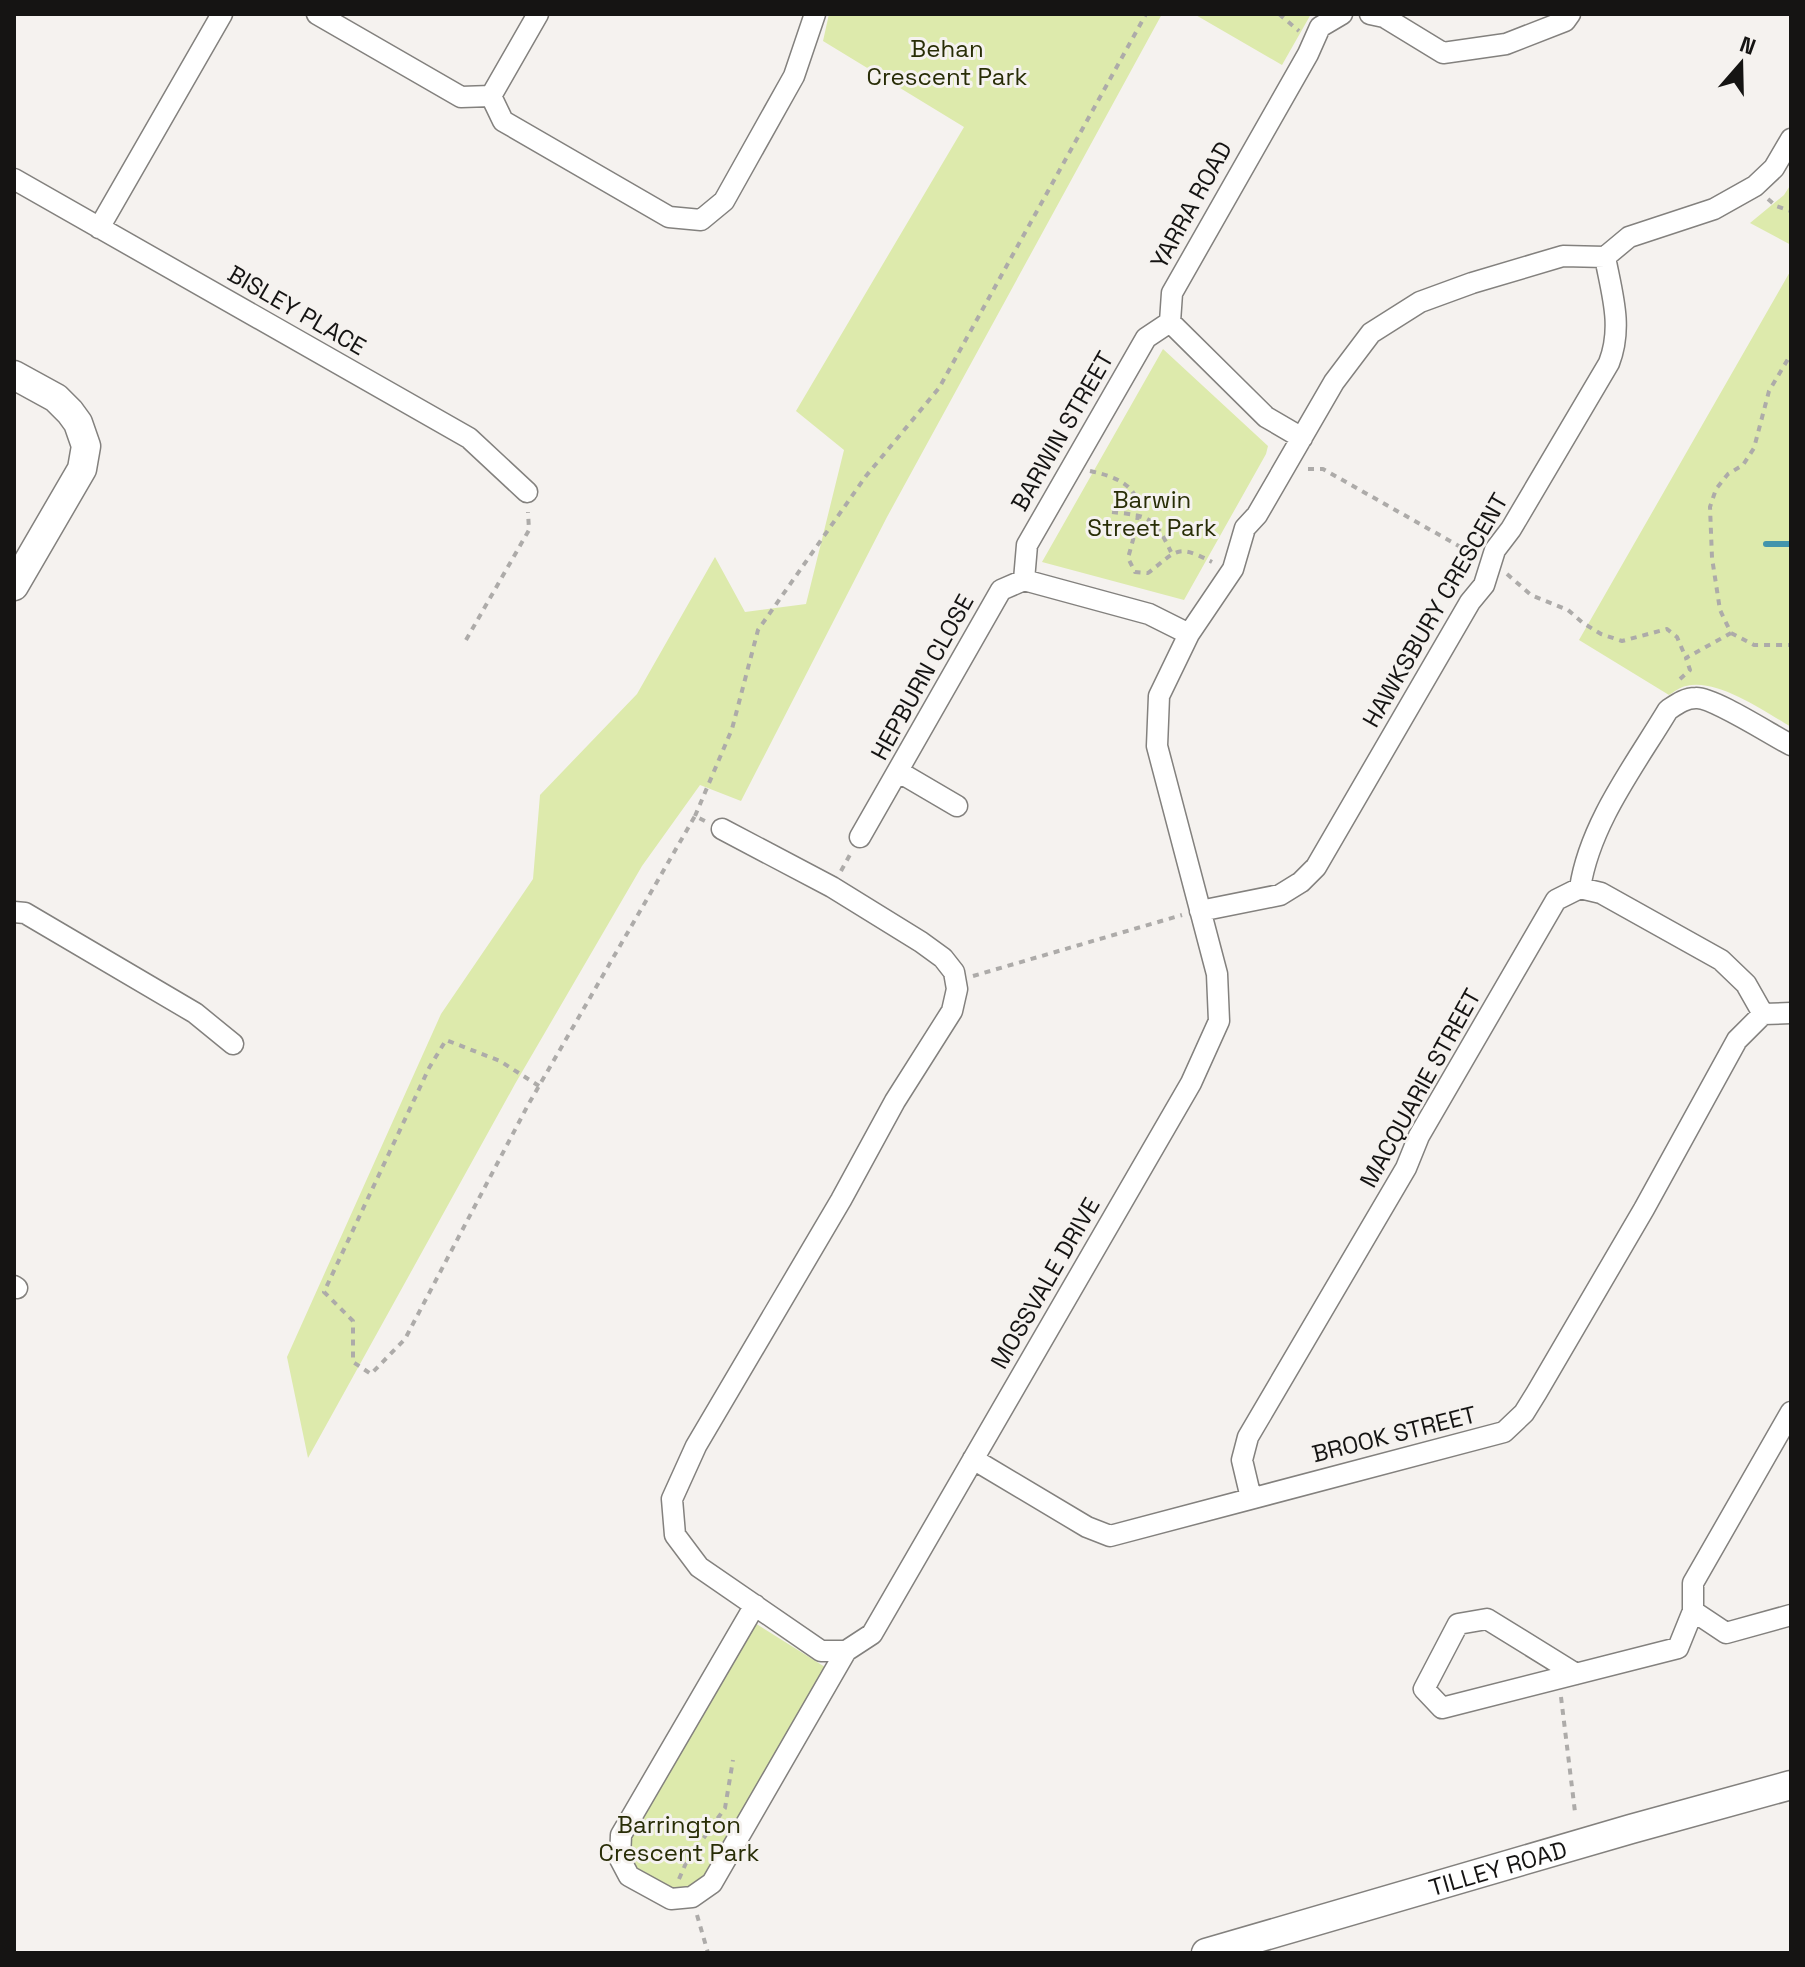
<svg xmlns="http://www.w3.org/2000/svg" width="1805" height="1967" font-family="'Space Grotesk',sans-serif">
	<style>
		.green { fill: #ddeaac }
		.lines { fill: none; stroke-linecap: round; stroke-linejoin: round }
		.stream { stroke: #4294ac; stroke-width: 6 }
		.street-casing { stroke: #83817e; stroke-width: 23 }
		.secondary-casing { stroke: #83817e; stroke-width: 31 }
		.path { stroke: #adaba9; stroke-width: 4; stroke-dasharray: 6 6; stroke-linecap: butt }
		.street { stroke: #fff; stroke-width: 20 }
		.secondary { stroke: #fff; stroke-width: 28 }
		.labels { text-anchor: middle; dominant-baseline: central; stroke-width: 6; stroke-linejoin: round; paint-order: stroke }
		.park-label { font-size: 24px; fill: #282d06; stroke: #f5f2ef }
		.street-label { font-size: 24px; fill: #151413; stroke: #f5f2ef }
	</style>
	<rect width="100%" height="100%" fill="#f5f2ef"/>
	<path class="green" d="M829,14H1162L887,517L741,801L700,785L642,866L515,1084L308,1458L287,1357L441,1014L533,879L540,795L637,694L715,557L745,612L806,604L844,450L796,411L964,127L823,41Z
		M1194,14H1311L1282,65Z
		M1791,184V245L1750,223L1784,195Z
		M1791,270V727C1764,711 1717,678 1686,686C1680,687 1674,692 1669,695L1579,640Z
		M1163,349L1268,446L1266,454L1184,600L1042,562Z
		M755,1623L825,1667L704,1880L687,1890H674L637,1868L628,1856L629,1840Z"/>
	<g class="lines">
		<path class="stream" d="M1766,544H1791"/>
		<defs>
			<path id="street" d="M317,14L461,97L491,96L503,121L669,217L701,220L724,201L794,76L815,14
				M1370,14L1384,17L1443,53L1506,44L1565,21L1570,14
				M491,96L538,14
				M14,179L469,438L527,492
				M99,228L222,14
				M1302,438L1266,417L1170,322L1172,293L1308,54L1320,27L1342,14
				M1024,580L1027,545L1146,338L1170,322
				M899,772L957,806
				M722,829L832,887L921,942L943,958L954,972L957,989L952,1011L895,1101L841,1200L696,1446L672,1499L675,1535L699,1567L821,1651H846L872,1634L1191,1083L1219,1021L1217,974L1157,746L1159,696L1189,634L1233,569L1245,528L1257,515L1334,382L1371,333L1420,302L1472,283L1563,256L1605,257L1629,237L1714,209L1755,186L1774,168L1791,139
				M860,837L1001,590L1024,580L1149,614L1189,634
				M1580,888C1590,823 1635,765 1668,710C1677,704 1685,698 1696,698C1713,697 1773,736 1791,745
				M1200,911L1280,895L1301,882L1316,867L1470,602L1484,585L1495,550L1511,529L1609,363C1623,327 1612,294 1605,257
				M14,912L25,913L195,1013L233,1044
				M1763,1014L1791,1013
				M14,1286L17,1288
				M973,1459L1087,1527L1110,1536L1504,1432L1524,1413L1537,1392L1644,1209L1737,1040L1763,1014L1746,984L1721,960L1601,893L1580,888L1556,900L1419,1136L1406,1168L1248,1437L1242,1460L1251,1498
				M755,1605L621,1835L620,1859L629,1876L671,1899L692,1897L712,1883L846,1651
				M1693,1611L1726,1633L1791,1615
				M1576,1674L1487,1619L1458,1624L1424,1689L1442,1708L1678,1648L1693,1611V1583L1791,1412"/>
			<g id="secondary">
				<path d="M14,375L56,398L70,412L78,423L86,446L82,469L14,586"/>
				<path id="s1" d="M1206,1953L1631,1829L1791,1785"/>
			</g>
		</defs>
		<use href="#street" class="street-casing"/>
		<use href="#secondary" class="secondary-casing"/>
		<path class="path" d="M1279,14L1299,31
			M1768,199L1776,206L1791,211
			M1308,469H1323L1473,554
			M1090,471C1150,484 1142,508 1128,558L1135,572L1148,573C1177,551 1176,543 1212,562
			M1112,512C1150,516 1154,517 1171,552
			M1507,574L1531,595L1568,610L1583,623L1601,634L1622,641L1667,629L1677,637L1686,658
			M1731,633L1754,645H1791
			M466,640L529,530L528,512
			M1680,679L1690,670L1686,658L1731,633L1720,610L1712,558L1710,507L1716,489L1728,474L1743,465L1754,448L1769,391L1791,354
			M695,816L732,729L758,630L866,476L939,388L1146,14
			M841,871L852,851
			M973,976L1182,915
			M539,1086L500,1061L446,1040L429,1068L324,1292L353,1321V1362L371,1374L405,1339L528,1105L695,816L705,821
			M1561,1697L1575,1812
			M679,1879L686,1863L725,1808L733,1760
			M697,1915L708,1953"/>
		<use href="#street" class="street"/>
		<use href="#secondary" class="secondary"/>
	</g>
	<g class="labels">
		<g class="park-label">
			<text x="947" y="48">Behan<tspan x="947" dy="28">Crescent Park</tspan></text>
			<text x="1152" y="499">Barwin<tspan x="1152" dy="28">Street Park</tspan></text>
			<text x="679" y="1824">Barrington<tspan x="679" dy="28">Crescent Park</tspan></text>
		</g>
		<g class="street-label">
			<text transform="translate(1191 205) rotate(-61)">YARRA ROAD</text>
			<text transform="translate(297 310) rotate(30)">BISLEY PLACE</text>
			<text transform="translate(1062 431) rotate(-60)">BARWIN STREET</text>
			<text transform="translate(1435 610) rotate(-60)">HAWKSBURY CRESCENT</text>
			<text transform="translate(922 677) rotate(-61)">HEPBURN CLOSE</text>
			<text transform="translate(1420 1088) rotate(-61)">MACQUARIE STREET</text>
			<text transform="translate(1045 1283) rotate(-60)">MOSSVALE DRIVE</text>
			<text transform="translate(1394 1434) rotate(-14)">BROOK STREET</text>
			<text stroke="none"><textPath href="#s1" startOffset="304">TILLEY ROAD</textPath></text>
		</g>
	</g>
	<rect width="1805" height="1967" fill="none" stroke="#151413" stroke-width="32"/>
	<g transform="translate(1741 64) rotate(20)" stroke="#f5f2ef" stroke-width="6" paint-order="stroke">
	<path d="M0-6L14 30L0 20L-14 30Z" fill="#151413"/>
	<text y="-12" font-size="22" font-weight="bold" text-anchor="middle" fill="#151413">N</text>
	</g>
</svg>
